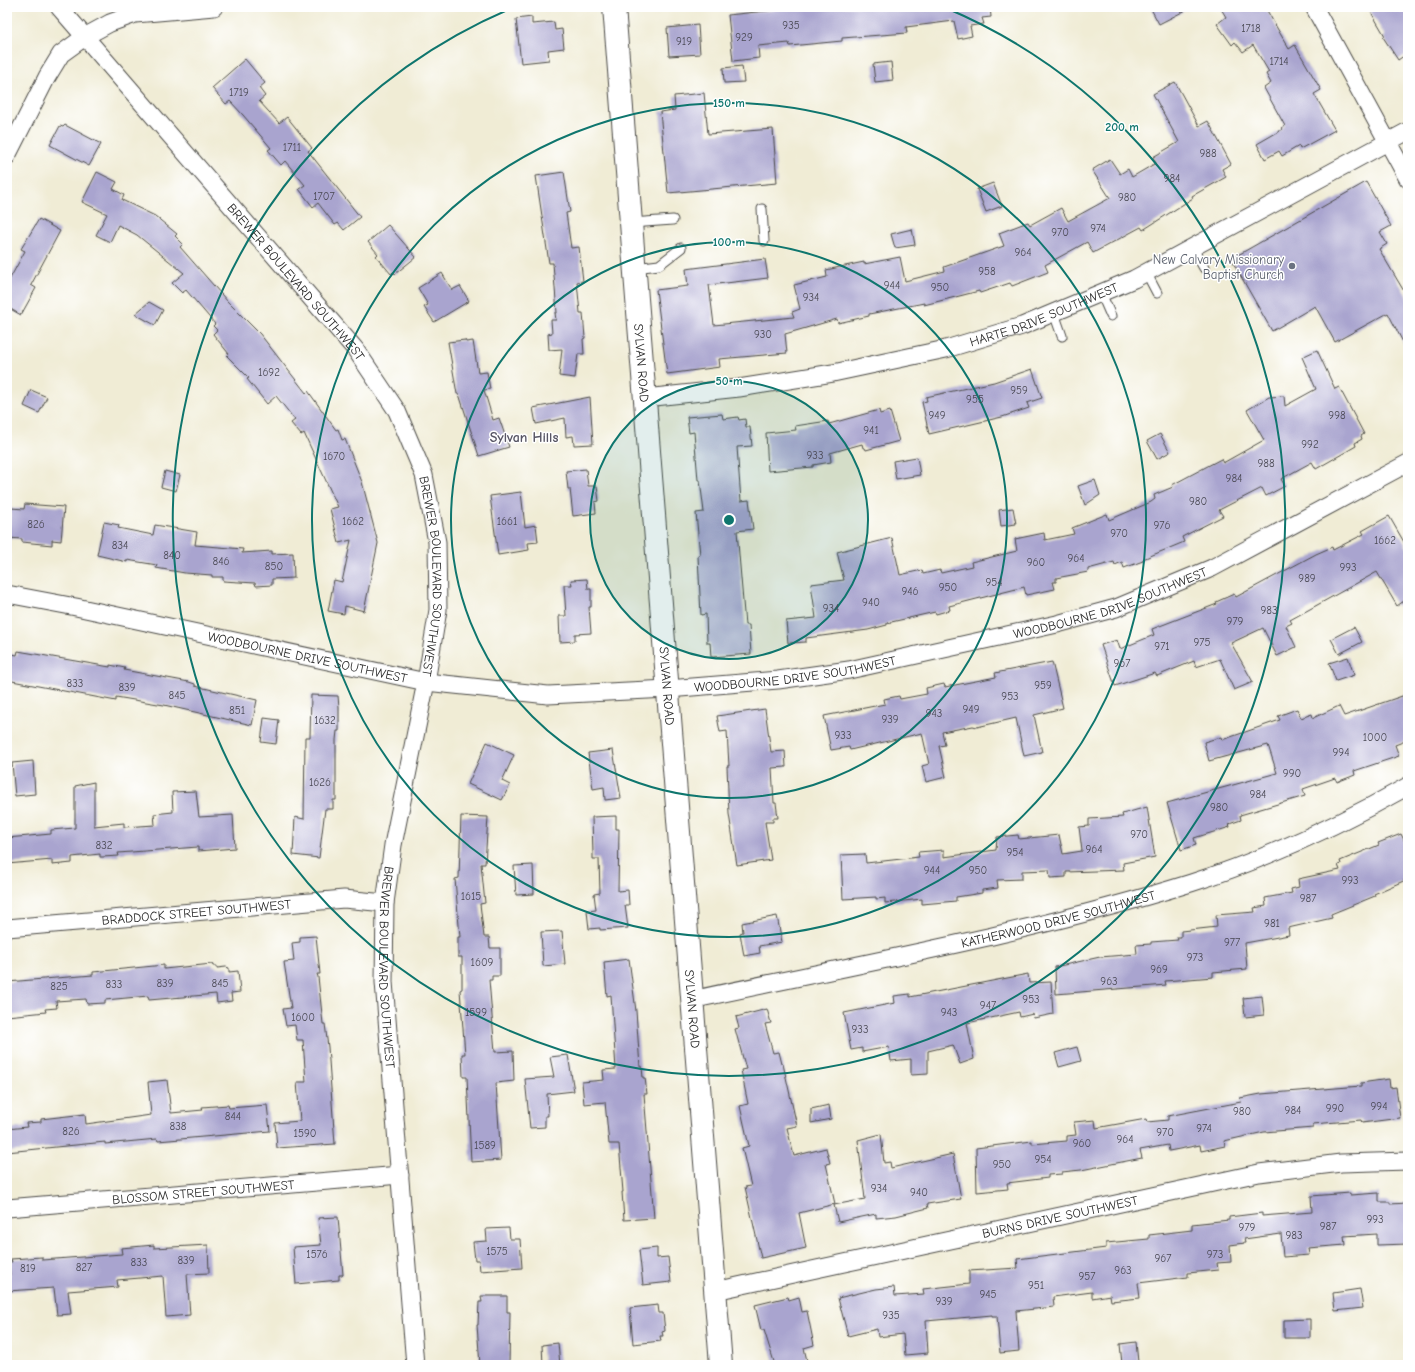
<svg xmlns="http://www.w3.org/2000/svg" width="1415" height="1372" font-family="'Comic Neue',sans-serif">
	<style>
		.building { fill: #a9a4cf }
		.lines { fill: none; stroke-linecap: round; stroke-linejoin: round }
		.service-casing { stroke: #494844; stroke-width: 11 }
		.minor-casing { stroke: #494844; stroke-width: 19 }
		.secondary-casing { stroke: #494844; stroke-width: 24 }
		.service { stroke: #fff; stroke-width: 9 }
		.minor { stroke: #fff; stroke-width: 17 }
		.secondary { stroke: #fff; stroke-width: 22 }
		.ring { fill: none; stroke: #0f766e; stroke-width: 2 }
		.worship-dot { fill: #6b7280; stroke: #fff; stroke-width: 1.5 }
		.labels { text-anchor: middle; dominant-baseline: central; stroke-width: 3; stroke-linejoin: round; paint-order: stroke }
		.number-label { font-size: 11px; fill: #4a4954 }
		.worship-label { font-size: 13px; fill: #5b616d; stroke: #fff; text-anchor: end }
		.street-label { font-size: 13px; fill: #2b2b2b; stroke: #fff }
		.neighbourhood-label { font-size: 14px; font-weight: bold; fill: #575564; stroke: #fff }
		.centre { fill: #0f766e; stroke: #fff; stroke-width: 2 }
		.ring-label { font-size: 12px; text-anchor: middle; font-weight: bold; fill: #0f766e; stroke: #fff; stroke-width: 3; stroke-linejoin: round; paint-order: stroke }
	</style>
	<rect width="100%" height="100%" fill="#fff"/>
	<filter id="ink" filterUnits="userSpaceOnUse"><feTurbulence type="fractalNoise" baseFrequency=".025" numOctaves="2"/><feDisplacementMap in="SourceGraphic" scale="8" xChannelSelector="R" yChannelSelector="G"/><feConvolveMatrix kernelMatrix="1 2 1 2 8 2 1 2 1" color-interpolation-filters="sRGB"/></filter>
	<filter id="wash" filterUnits="userSpaceOnUse"><feTurbulence type="fractalNoise" baseFrequency=".012" numOctaves="4" result="noise"/><feDisplacementMap in="SourceGraphic" scale="16" xChannelSelector="R" yChannelSelector="G"/><feGaussianBlur stdDeviation="0.9" result="paint"/><feColorMatrix in="noise" values="0 0 0 0 0 0 0 0 0 0 0 0 0 0 0 0 0 1.4 0 .05"/><feComposite in="paint" operator="in"/></filter>
	<g filter="url(#wash)">
		<rect width="100%" height="100%" fill="#f0ecd5"/>
		<g id="blocks">
			<path class="building" d="M775,7H990L991,17L982,18L984,24L970,26L972,36L958,39L954,21L906,27L907,33L842,38V41L790,46L789,43L758,46L759,58L733,61L728,15L775,10Z
				M1150,7H1192L1159,24Z
				M1220,7H1265L1289,49L1295,45L1321,90L1314,94L1335,130L1300,149L1299,146L1282,156L1279,151L1265,159L1257,144L1283,129L1281,128L1285,126L1264,88L1271,83L1266,74L1269,72L1253,45L1243,52L1235,42L1232,45L1217,24L1226,17Z
				M1368,7H1408V53L1398,60L1383,37L1385,36Z
				M532,17V24L554,22L555,30L562,29L564,48L548,50L549,60L521,63L516,19Z
				M698,25L700,54L669,56L667,28Z
				M245,59L265,83L259,88L265,96L259,101L279,123L287,117L312,148L308,151L360,217L344,230L338,223L335,225L318,203L313,207L299,189L305,185L285,161L281,165L268,150L271,148L243,115L230,101L226,104L212,88Z
				M891,62L893,80L875,82L873,64Z
				M742,66L744,82L724,83L723,68Z
				M1175,82L1199,126L1208,121L1231,164L1222,169L1226,177L1192,196L1193,198L1143,230L1141,227L1093,253L1087,242L1045,265L1048,272L1012,286L1010,283L980,293L979,291L924,305V303L869,314V316L838,323L837,319L785,334L787,353L719,359L720,367L667,374L656,290L688,286L686,269L765,259L768,278L709,285L714,325L794,317L792,312L800,309L794,285L827,277L826,270L864,262V264L900,257L905,281L945,271L944,267L1004,246L999,233L1028,222L1030,225L1061,208L1068,221L1110,198L1092,170L1110,159L1120,174L1128,169L1132,177L1156,163L1153,157L1179,142L1153,94Z
				M704,93L708,134L773,129L777,183L668,193L660,112L675,110L674,96Z
				M65,125L101,144L89,166L50,145L60,126L63,127Z
				M97,172L117,182L113,189L124,195L122,200L155,216L177,234L175,236L183,244L180,247L228,302L260,334L306,393L308,391L336,430L338,429L342,440L345,439L362,482L378,543L364,611L345,606L344,614L328,611L334,580L342,582L351,540L339,543L330,509L338,507L304,433L301,435L291,423L295,420L276,396L267,404L247,379L249,378L227,356L229,354L213,334L217,330L213,326L215,324L186,290L182,293L172,283L184,273L137,235L118,225L110,242L96,235L107,214L82,202Z
				M564,172L570,212L566,213L571,248L579,247L583,281L577,282L580,313H583L585,338L583,339L584,354H578L575,378L559,376L562,349L549,350L548,334L552,333L551,320H556L555,313H557L553,263H549L536,176Z
				M1366,182L1391,226L1380,232L1387,244L1379,249L1408,298V352L1388,313L1335,342L1315,306L1272,331L1231,259Z
				M993,183L1002,206L986,212L977,189Z
				M39,219L60,231L31,285L36,288L21,315L7,307V284L25,251L21,249Z
				M388,225L416,257L395,274L393,272L391,274L376,256L378,254L368,242Z
				M912,229L915,245L895,248L891,234Z
				M442,273L452,290L460,286L469,301L434,322L424,307L428,305L418,288Z
				M149,302L163,310L155,325L135,314Z
				M465,340L466,342L473,341L478,373L487,372L490,389L484,390L493,420L499,418L509,447L479,456L459,394H457L448,342Z
				M1317,350L1335,389L1339,387L1364,434L1361,436L1362,439L1355,443L1356,446L1316,469L1312,462L1281,479L1285,486L1266,496L1262,488L1219,510L1223,516L1182,537L1184,542L1143,559V561L1124,568L1122,562L1115,565L1114,562L1088,569V572L1056,578V582H1053L1055,589L1026,595L1024,587L949,606L950,610L936,614L935,612L887,623V625L868,630L806,638V642L788,643L786,621L816,618L811,584L844,580L837,552L892,538L900,575L922,570L923,574L940,570L941,573L972,566L971,562L1017,551L1015,539L1044,533L1045,540L1074,534L1072,528L1107,514L1109,520L1151,502L1155,499L1154,495L1173,487L1172,485L1221,459L1223,463L1264,440L1247,410L1269,397L1284,396L1285,406L1316,389L1302,357Z
				M1032,369L1042,398L1027,403L1029,408L1002,417L929,434L922,402L927,401L926,397L994,382Z
				M31,390L47,397L39,413L24,406Z
				M590,397L593,444L574,445L573,436L566,437L565,418L536,424L533,408Z
				M879,410L880,414L890,411L899,441L866,450L865,448H863L862,444L830,453L831,462L813,465V467L768,471L766,433L796,430L795,426L828,421L829,424Z
				M722,414L723,419L738,417L739,420L745,419L746,427H750L752,446L737,447L741,501L749,500L753,529L737,531L745,625H749L751,654L711,657L710,643H707L706,614L701,615L698,556L700,555L696,513L704,512L700,480H698L694,432L689,433L687,417Z
				M1160,434L1170,452L1157,459L1147,441Z
				M917,457L920,475L896,479L893,461Z
				M586,469L588,486H597L599,501L595,502L596,513L573,516L570,489H568L566,471Z
				M165,471L180,475L176,491L161,487Z
				M1095,480L1100,495L1085,505L1078,486Z
				M521,492L525,527L536,525L538,542L528,543L529,550L498,555L490,496Z
				M25,504L64,507L61,541L52,540V545L22,542V539L8,538L11,508L24,509Z
				M1013,508L1016,524L1001,526L999,510Z
				M1389,516L1408,549V598L1397,606L1377,572L1290,620L1292,623L1286,626L1296,647L1277,656L1263,628L1231,643L1253,682L1234,690L1220,659L1196,667L1194,661L1157,676L1155,673L1115,686L1101,645L1117,640L1120,649L1154,635L1152,629L1217,604L1216,602L1234,594L1236,597L1316,554L1332,547L1333,550L1364,534L1362,531Z
				M104,522L119,525L118,528L153,535L155,525L197,532L195,545L243,549L242,553L272,551V554L293,553L294,578L272,579V585L256,586L255,583L223,581V577H212V575L185,573L156,568L157,565L127,560V562L97,555Z
				M587,579L588,589H591V607H589L591,633L575,634V641L560,642L559,616H566L564,585H572L571,580Z
				M1354,627L1362,642L1339,654L1331,639Z
				M18,651L110,667V665L125,668L124,670L189,682L195,684V686L257,700L252,725L164,705L116,697V701L7,680V653L17,655Z
				M1348,657L1354,675L1336,681L1329,663Z
				M1052,662L1063,708L1034,715L1042,752L1024,756L1016,718L977,727L973,726L942,732L945,745L939,746L946,777L926,782L922,766L929,764L922,733L850,750L849,747L831,750L824,716L885,704L884,699L899,696L900,699L927,694L926,688L944,684L945,687L996,677L995,673Z
				M1408,694V740L1395,745L1399,756L1354,771L1355,775L1337,782L1335,778L1303,789L1305,796L1240,815L1241,820L1229,824L1230,827L1194,838L1196,845L1181,850L1167,803L1277,773L1268,745L1209,761L1204,742L1221,737L1222,740L1280,720L1278,716L1297,709L1301,718L1312,714L1313,718L1339,706L1344,716Z
				M311,695L338,696L339,708V731H337L336,740V800H333V809H325L319,858L293,855L295,817L304,819L305,737H310Z
				M765,709L771,752L785,751L786,767L772,768L774,803H776L778,818H773V822H765L771,860L737,865L729,814L727,766H729L727,731L720,732L717,716Z
				M264,718L279,720L276,744L261,742Z
				M487,742L514,755L502,781L510,785L502,800L468,784Z
				M613,750L621,798L605,800L604,787L593,789L588,753Z
				M33,761L35,794L15,796L12,763Z
				M94,782V826L124,823V827L155,825L154,814L173,812L172,792L196,791L199,817L233,815L235,848L198,851V847L118,853L119,856L102,857H100V854L72,857V863L52,865V860L7,864V838L51,834V830L75,828V786Z
				M1147,807L1155,857L1123,863L1124,870L1066,872V877L1050,878L1049,870L1022,871V879L997,880L998,888L982,890V893L956,897V901L922,904V899L885,903V898L876,899V897L843,899L841,855L865,854L866,863L919,857L918,852L944,850V857L996,850L997,837L1018,835L1019,839L1059,835L1063,854L1082,851L1079,827L1089,826V819L1123,817L1122,814Z
				M461,816L488,817L485,864H481L485,903L480,904L484,937H489L490,948H500V976H492V980H489L495,1052L513,1051L514,1081L496,1083L501,1160L471,1162L467,1077H463L462,1054H465L460,990L462,989V957H458V937H460L455,879L459,878Z
				M616,816V829H619L618,891L628,890L629,905H625L628,928L600,930V928L589,929L587,911L596,910L594,894L600,893L599,859H593V855L592,817Z
				M1401,834L1405,842L1408,841V879L1374,894L1375,896L1331,914L1332,918L1288,928L1289,935L1245,943L1247,969L1213,972V977L1165,981L1166,985L1056,994L1055,967L1100,957L1137,954L1136,945L1151,944V942L1178,940L1177,937H1181V931L1217,927L1216,915L1255,912L1254,908L1266,906L1265,898L1292,893L1291,889L1299,887L1298,879L1340,870L1338,865L1341,864L1340,861L1379,845L1378,843Z
				M533,865L534,894L516,895L514,866Z
				M777,916L782,942L759,946L760,953L744,956L740,933L743,932L742,923Z
				M562,931L565,964L543,966L541,932Z
				M316,936L320,974H317L318,977L323,1024H325L328,1047L335,1144L277,1148L275,1123L300,1121L297,1082H306L303,1040H297L295,1025L286,1026L283,1009L291,1008L284,962L294,961L292,943L300,942V937Z
				M629,959L636,1011L640,1067H642L643,1078H645L647,1094H644L654,1218L624,1220L622,1192H623L619,1144H609L605,1102L584,1104L582,1082L604,1080L603,1070L616,1069L611,995L607,996L604,962Z
				M212,964L213,966H217V968L226,967L229,968V972L238,971L240,992L231,993L232,1001L217,1003L216,994L149,1000L148,996L105,1000V1003L87,1004L86,999L56,1001L57,1008L45,1009L46,1012L7,1016V982L93,975V972L164,965V969Z
				M1028,974L1029,983L1051,982L1053,1014L1034,1018L1033,1014L1020,1017L1019,1012L967,1023L974,1059L960,1064L953,1045L928,1051V1074L911,1075V1059L891,1061L889,1047L862,1052V1048L851,1050L844,1013L895,1003L894,996L910,994V997Z
				M1262,996L1264,1015L1245,1017L1243,998Z
				M767,1009L771,1023L765,1024L773,1053L779,1052L782,1064H783L797,1126L787,1128L794,1156L826,1148L830,1163L826,1164L835,1204L799,1213L806,1248L761,1258L745,1187L751,1186L742,1148L749,1146L740,1106L748,1104L741,1070L746,1069L735,1029L739,1028L736,1017Z
				M1077,1047L1081,1061L1059,1067L1055,1053Z
				M568,1055L574,1091L547,1094L548,1116H545V1127L530,1128L525,1079L554,1077L550,1057Z
				M1389,1079L1390,1088L1396,1087L1400,1118L1362,1123L1361,1120L1313,1124V1128L1264,1132L1224,1141L1225,1146L1201,1151L1200,1145L1169,1151L1168,1145L1140,1150L1142,1158L1081,1170L1062,1172V1174L1048,1175V1178L1007,1183L1008,1189L977,1192L976,1148L1032,1141V1144L1067,1141V1136L1076,1135L1074,1122L1095,1120L1096,1128L1146,1119L1147,1122L1168,1120V1116L1241,1102L1240,1098L1261,1094L1361,1086V1083Z
				M167,1080L171,1113L203,1110L202,1107L228,1105L229,1108L267,1105L270,1131L158,1141L157,1139L105,1144V1142L7,1152V1129L27,1127L26,1123L41,1122V1119L85,1114L86,1124L151,1115L148,1082Z
				M829,1105L831,1119L811,1123V1109Z
				M881,1134L884,1163L890,1162L891,1168L953,1154L961,1199L927,1204L928,1208L896,1216L876,1218V1214L838,1222L834,1205L865,1199L858,1140Z
				M1350,1193V1195L1379,1193V1202H1390V1204L1408,1203V1244L1377,1245V1234L1344,1236L1345,1245L1308,1248L1309,1255L1283,1257L1281,1234L1244,1239L1245,1243L1230,1245L1231,1262L1217,1263L1218,1270L1188,1273V1277L1138,1283L1140,1298L1111,1301L1110,1295L1092,1298V1292L1053,1297L1054,1307L1016,1311L1019,1351L1000,1353L997,1316H992V1315L926,1321L928,1353L905,1355L903,1334L878,1337L877,1329L848,1336L838,1298L876,1289L894,1287L895,1296L924,1294L923,1289L969,1284V1271L1018,1268L1017,1259L1106,1248V1243L1149,1239V1235L1192,1230V1224L1229,1220V1217L1262,1213V1216L1312,1212L1311,1196Z
				M338,1217L343,1275H339V1280L296,1284L293,1247L321,1245L318,1218Z
				M509,1228L510,1239H520L522,1268L480,1271L479,1260H475L473,1242L487,1241L486,1229Z
				M154,1245V1248L208,1245L209,1273L187,1274L190,1315L166,1317L163,1276L117,1280L118,1287L68,1291L71,1314L57,1315L54,1288L7,1291V1275H10L9,1262H12L11,1259L42,1257V1260L122,1254L121,1248Z
				M657,1248V1258L668,1257L671,1282L643,1285L639,1250Z
				M1360,1289L1363,1308L1335,1311L1333,1293Z
				M481,1296H507V1312H510L509,1365H480L477,1325H478L479,1302H482Z
				M788,1297L789,1300L799,1297L802,1312L807,1311L814,1345L804,1348L808,1365H775L764,1330H761L755,1305Z
				M658,1305L659,1313H663L665,1331L662,1332L663,1336H660L661,1341L633,1344L630,1308Z
				M1310,1319V1338H1284V1320Z
				M1136,1342L1138,1362L1122,1364L1120,1344Z
				M558,1343L560,1365H543L542,1345Z"/>
		</g>
	</g>
	<g filter="url(#ink)">
		<use href="#blocks" fill-opacity="0" stroke="#494844" stroke-width="1"/>
		<g class="lines">
			<defs>
				<path id="service" d="M762,209L764,241
					M631,223L673,220
					M1192,247L1204,268
					M635,268L659,265L681,248
					M1146,272L1157,293
					M1101,293L1111,316
					M1054,313L1062,336"/>
				<g id="minor">
					<path id="s1" d="M59,7L356,350L397,411L424,475L437,542L438,610L426,682L393,845L385,903L384,982L415,1365"/>
					<path d="M1314,7L1408,179"/>
					<path d="M7,156L47,77L61,54L86,36L110,23L135,14L214,7"/>
					<path id="s2" d="M645,398L739,388L833,373L946,349L1022,326L1134,279L1408,131"/>
					<path id="s3" d="M7,594L76,607L426,682L548,695L668,689L778,680L849,670L1057,624L1116,608L1212,568L1408,463"/>
					<path id="s4" d="M7,928L344,899L385,903"/>
					<path id="s5" d="M691,1000C858,964 1028,934 1191,883C1266,859 1339,825 1408,786"/>
					<path id="s6" d="M7,1208L400,1175"/>
					<path id="s7" d="M715,1291L1259,1173L1341,1163L1408,1161"/>
				</g>
				<g id="secondary">
					<path id="s8" d="M614,7L721,1365"/>
				</g>
			</defs>
			<use href="#service" class="service-casing"/>
			<use href="#minor" class="minor-casing"/>
			<use href="#secondary" class="secondary-casing"/>
			<use href="#service" class="service"/>
			<use href="#minor" class="minor"/>
			<use href="#secondary" class="secondary"/>
		</g>
	</g>
	<circle cx="729" cy="520" r="139" fill="#0f766e" fill-opacity=".12"/>
	<g class="ring">
		<circle cx="729" cy="520" r="139"/>
		<circle cx="729" cy="520" r="278"/>
		<circle cx="729" cy="520" r="417"/>
		<path d="M946 8A556 556 0 1 1 512 8"/>
	</g>
	<circle class="worship-dot" cx="1292" cy="266" r="4"/>
	<g class="labels">
		<g class="number-label">
			<text x="791" y="25">935</text>
			<text x="1251" y="28">1718</text>
			<text x="744" y="37">929</text>
			<text x="684" y="41">919</text>
			<text x="1279" y="61">1714</text>
			<text x="239" y="92">1719</text>
			<text x="292" y="147">1711</text>
			<text x="1208" y="153">988</text>
			<text x="1172" y="178">984</text>
			<text x="324" y="196">1707</text>
			<text x="1127" y="197">980</text>
			<text x="1098" y="228">974</text>
			<text x="1060" y="232">970</text>
			<text x="1023" y="252">964</text>
			<text x="987" y="271">958</text>
			<text x="892" y="285">944</text>
			<text x="940" y="287">950</text>
			<text x="811" y="297">934</text>
			<text x="763" y="334">930</text>
			<text x="269" y="372">1692</text>
			<text x="1019" y="390">959</text>
			<text x="975" y="399">955</text>
			<text x="937" y="415">949</text>
			<text x="1337" y="415">998</text>
			<text x="871" y="430">941</text>
			<text x="1310" y="444">992</text>
			<text x="815" y="455">933</text>
			<text x="334" y="456">1670</text>
			<text x="1266" y="463">988</text>
			<text x="1234" y="478">984</text>
			<text x="1198" y="501">980</text>
			<text x="353" y="521">1662</text>
			<text x="507" y="521">1661</text>
			<text x="36" y="524">826</text>
			<text x="1162" y="525">976</text>
			<text x="1119" y="533">970</text>
			<text x="1385" y="540">1662</text>
			<text x="120" y="545">834</text>
			<text x="172" y="555">840</text>
			<text x="1076" y="558">964</text>
			<text x="221" y="561">846</text>
			<text x="1036" y="562">960</text>
			<text x="274" y="566">850</text>
			<text x="1348" y="567">993</text>
			<text x="1307" y="578">989</text>
			<text x="994" y="582">954</text>
			<text x="948" y="587">950</text>
			<text x="910" y="591">946</text>
			<text x="871" y="602">940</text>
			<text x="831" y="608">934</text>
			<text x="1269" y="610">983</text>
			<text x="1235" y="621">979</text>
			<text x="1202" y="642">975</text>
			<text x="1162" y="646">971</text>
			<text x="1122" y="663">967</text>
			<text x="75" y="683">833</text>
			<text x="1043" y="685">959</text>
			<text x="127" y="687">839</text>
			<text x="177" y="695">845</text>
			<text x="1010" y="696">953</text>
			<text x="971" y="709">949</text>
			<text x="237" y="710">851</text>
			<text x="934" y="713">943</text>
			<text x="890" y="719">939</text>
			<text x="325" y="720">1632</text>
			<text x="843" y="735">933</text>
			<text x="1375" y="737">1000</text>
			<text x="1341" y="752">994</text>
			<text x="1292" y="773">990</text>
			<text x="320" y="782">1626</text>
			<text x="1258" y="794">984</text>
			<text x="1219" y="807">980</text>
			<text x="1139" y="834">970</text>
			<text x="104" y="845">832</text>
			<text x="1094" y="849">964</text>
			<text x="1015" y="852">954</text>
			<text x="932" y="870">944</text>
			<text x="978" y="870">950</text>
			<text x="1350" y="880">993</text>
			<text x="471" y="896">1615</text>
			<text x="1308" y="898">987</text>
			<text x="1272" y="923">981</text>
			<text x="1232" y="942">977</text>
			<text x="1195" y="957">973</text>
			<text x="482" y="962">1609</text>
			<text x="1159" y="969">969</text>
			<text x="1109" y="981">963</text>
			<text x="165" y="983">839</text>
			<text x="220" y="983">845</text>
			<text x="114" y="984">833</text>
			<text x="59" y="986">825</text>
			<text x="1031" y="999">953</text>
			<text x="988" y="1005">947</text>
			<text x="476" y="1012">1599</text>
			<text x="949" y="1012">943</text>
			<text x="303" y="1017">1600</text>
			<text x="860" y="1029">933</text>
			<text x="1379" y="1106">994</text>
			<text x="1335" y="1108">990</text>
			<text x="1293" y="1110">984</text>
			<text x="1242" y="1111">980</text>
			<text x="233" y="1116">844</text>
			<text x="178" y="1126">838</text>
			<text x="1204" y="1128">974</text>
			<text x="71" y="1131">826</text>
			<text x="1165" y="1132">970</text>
			<text x="305" y="1133">1590</text>
			<text x="1125" y="1139">964</text>
			<text x="1082" y="1143">960</text>
			<text x="485" y="1145">1589</text>
			<text x="1043" y="1159">954</text>
			<text x="1002" y="1164">950</text>
			<text x="879" y="1188">934</text>
			<text x="919" y="1192">940</text>
			<text x="1375" y="1219">993</text>
			<text x="1328" y="1226">987</text>
			<text x="1247" y="1227">979</text>
			<text x="1294" y="1235">983</text>
			<text x="497" y="1251">1575</text>
			<text x="317" y="1254">1576</text>
			<text x="1215" y="1254">973</text>
			<text x="1163" y="1258">967</text>
			<text x="186" y="1260">839</text>
			<text x="139" y="1262">833</text>
			<text x="84" y="1267">827</text>
			<text x="28" y="1268">819</text>
			<text x="1123" y="1270">963</text>
			<text x="1087" y="1276">957</text>
			<text x="1036" y="1285">951</text>
			<text x="988" y="1294">945</text>
			<text x="944" y="1301">939</text>
			<text x="891" y="1315">935</text>
		</g>
		<g class="worship-label">
			<text x="1284" y="259">New Calvary Missionary<tspan x="1284" dy="15">Baptist Church</tspan></text>
		</g>
		<g class="street-label">
			<text stroke="none"><textPath href="#s1" startOffset="363">BREWER BOULEVARD SOUTHWEST</textPath></text>
			<text stroke="none"><textPath href="#s2" startOffset="409">HARTE DRIVE SOUTHWEST</textPath></text>
			<text stroke="none"><textPath href="#s8" startOffset="357">SYLVAN ROAD</textPath></text>
			<text stroke="none"><textPath href="#s1" startOffset="699">BREWER BOULEVARD SOUTHWEST</textPath></text>
			<text stroke="none"><textPath href="#s3" startOffset="1123">WOODBOURNE DRIVE SOUTHWEST</textPath></text>
			<text stroke="none"><textPath href="#s3" startOffset="307">WOODBOURNE DRIVE SOUTHWEST</textPath></text>
			<text stroke="none"><textPath href="#s3" startOffset="799">WOODBOURNE DRIVE SOUTHWEST</textPath></text>
			<text stroke="none"><textPath href="#s8" startOffset="681">SYLVAN ROAD</textPath></text>
			<text stroke="none"><textPath href="#s4" startOffset="190">BRADDOCK STREET SOUTHWEST</textPath></text>
			<text stroke="none"><textPath href="#s5" startOffset="376">KATHERWOOD DRIVE SOUTHWEST</textPath></text>
			<text stroke="none"><textPath href="#s1" startOffset="1095">BREWER BOULEVARD SOUTHWEST</textPath></text>
			<text stroke="none"><textPath href="#s8" startOffset="1005">SYLVAN ROAD</textPath></text>
			<text stroke="none"><textPath href="#s6" startOffset="197">BLOSSOM STREET SOUTHWEST</textPath></text>
			<text stroke="none"><textPath href="#s7" startOffset="353">BURNS DRIVE SOUTHWEST</textPath></text>
		</g>
		<g class="neighbourhood-label">
			<text x="524" y="437">Sylvan Hills</text>
		</g>
	</g>
	<circle cx="729" cy="520" r="6" class="centre"/>
	<g class="ring-label">
		<text x="729" y="107">150 m</text>
		<text x="1122" y="131">200 m</text>
		<text x="729" y="246">100 m</text>
		<text x="729" y="385">50 m</text>
	</g>
	<rect width="1415" height="1372" fill="none" stroke="#fff" stroke-width="24"/>
</svg>
